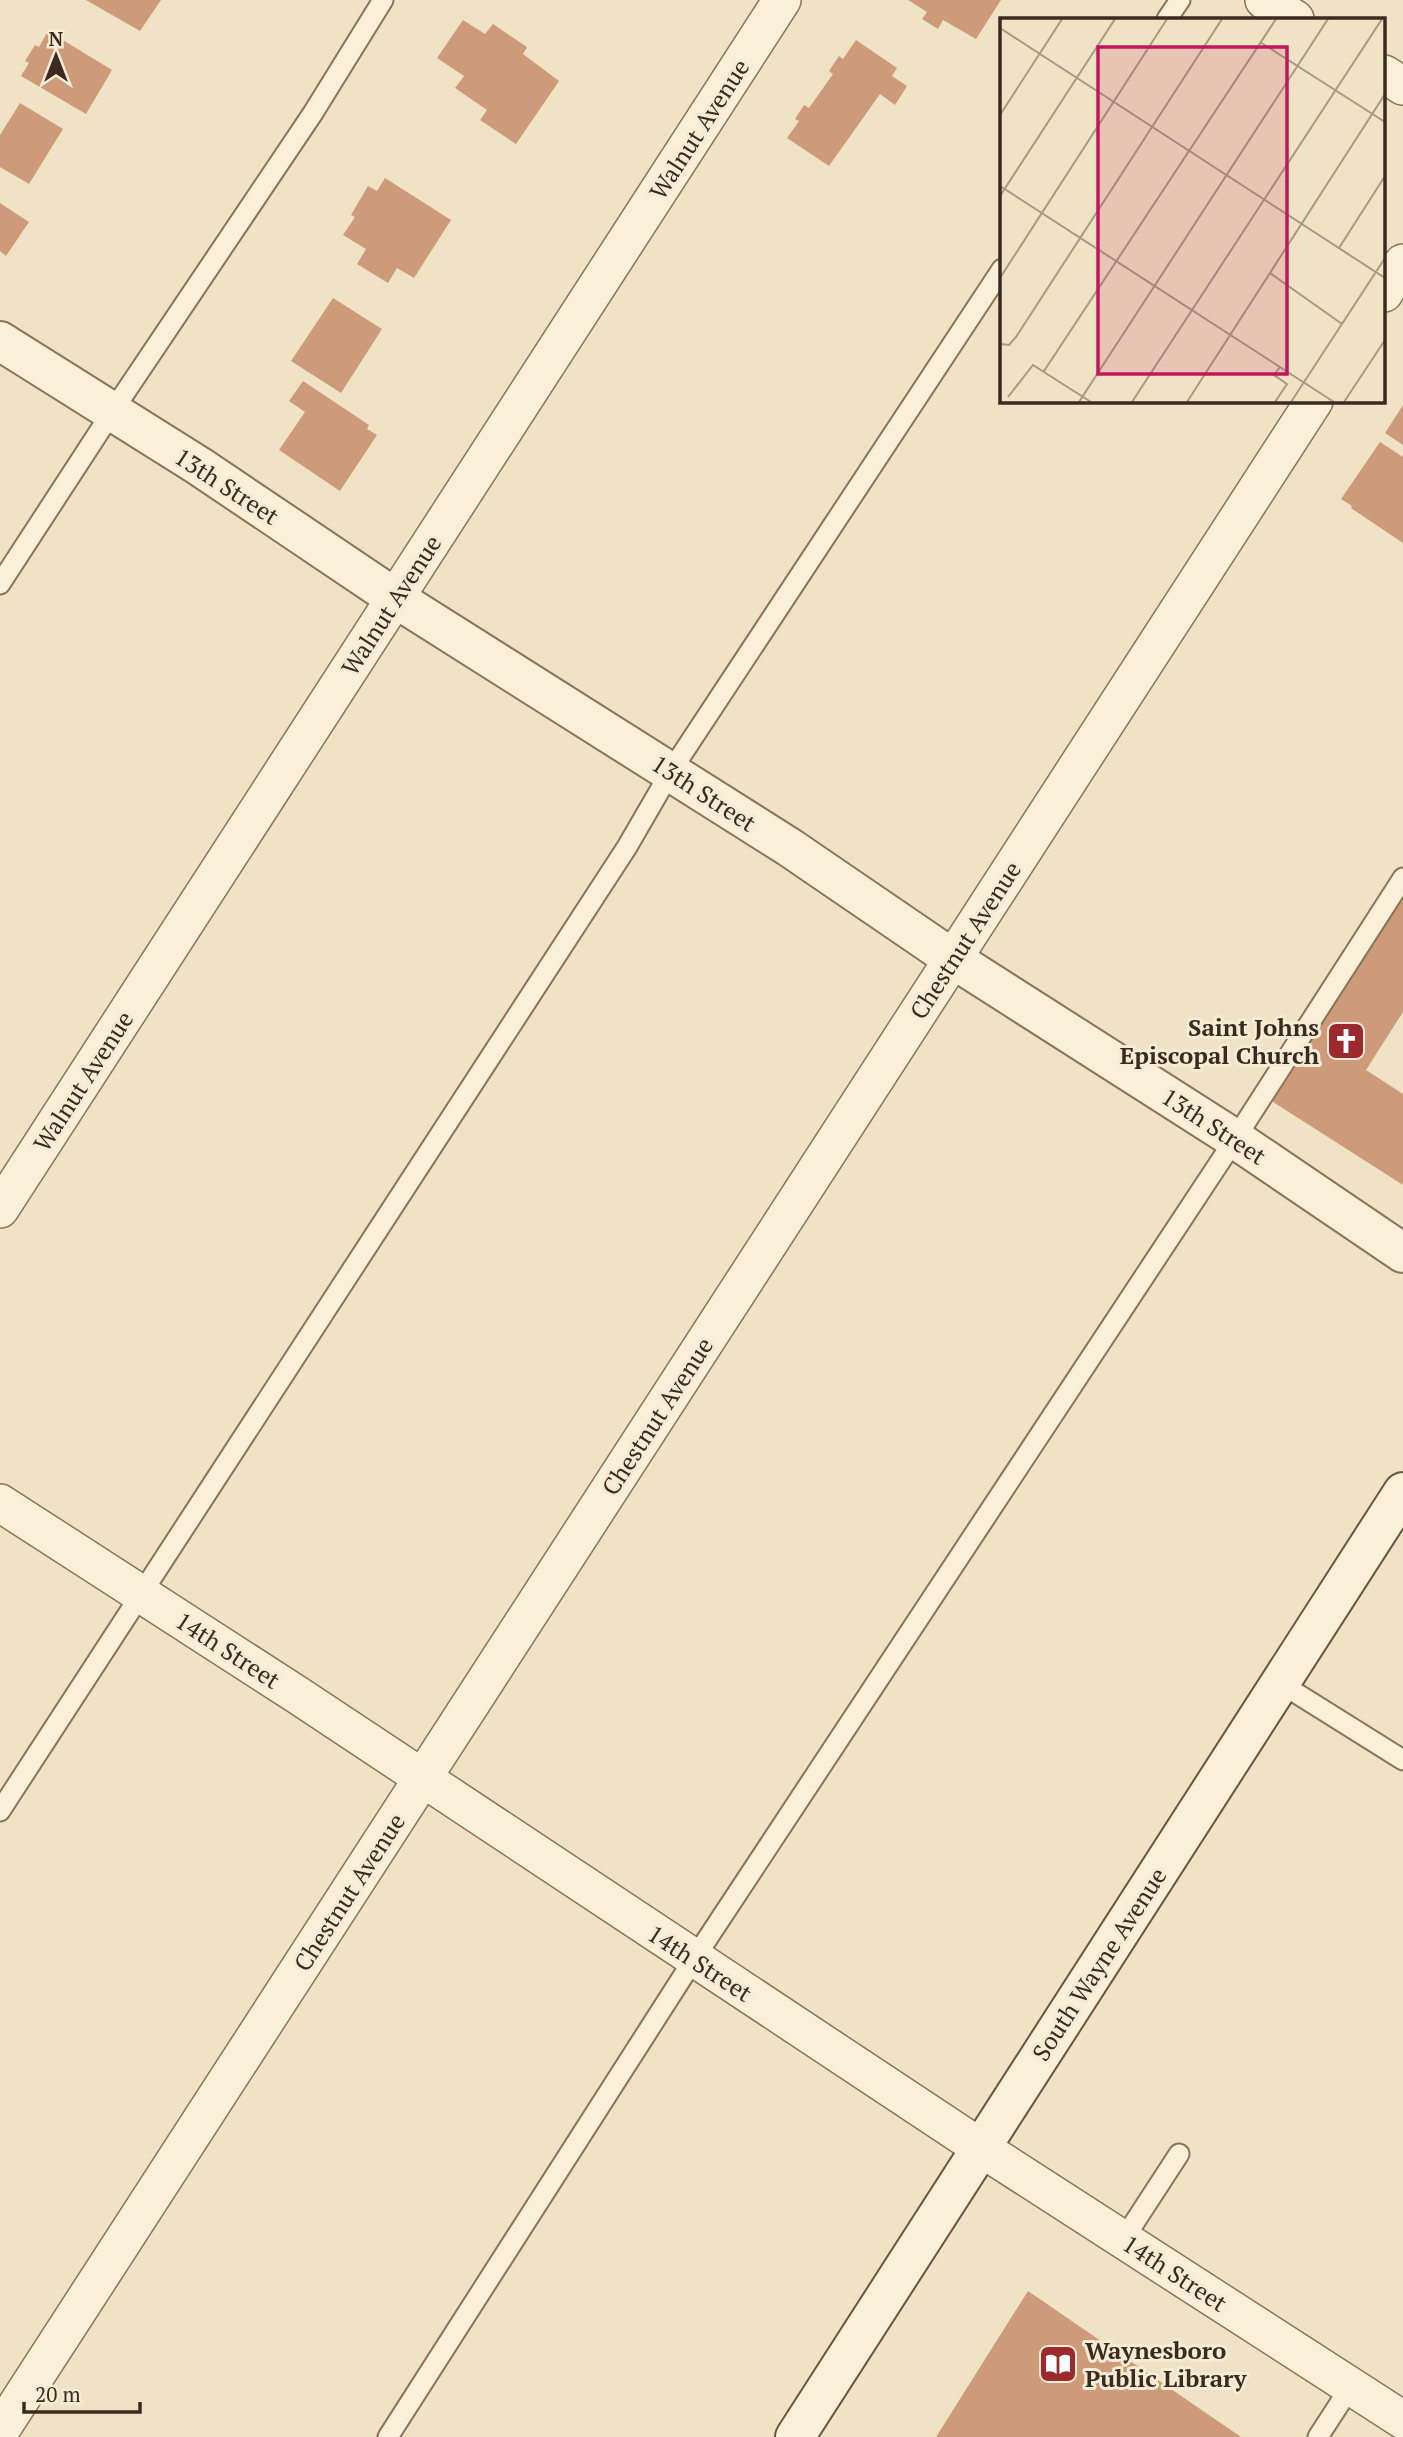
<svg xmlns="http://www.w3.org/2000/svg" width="1403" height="2437" font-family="'PT Serif',serif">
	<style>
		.building { fill: #ce9b7a }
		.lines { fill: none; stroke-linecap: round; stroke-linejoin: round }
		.service-casing { stroke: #8b735a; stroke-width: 23 }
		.minor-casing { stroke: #8b735a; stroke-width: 40 }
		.tertiary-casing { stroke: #8b735a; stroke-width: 42 }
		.secondary-casing { stroke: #6d543e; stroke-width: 42 }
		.service { stroke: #faefd9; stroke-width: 19 }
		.minor { stroke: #faefd9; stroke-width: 37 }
		.tertiary { stroke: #faefd9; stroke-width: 38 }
		.secondary { stroke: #faefd9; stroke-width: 38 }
		.labels { text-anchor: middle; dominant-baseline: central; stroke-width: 6; stroke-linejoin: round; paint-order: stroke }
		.street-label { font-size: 24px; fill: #3b2b1f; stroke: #f6ecd5 }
		.poi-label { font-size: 24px; font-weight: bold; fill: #3b2b1f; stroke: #f6ecd5; text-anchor: end }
		.inset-road { fill: none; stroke: #a79983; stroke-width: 2 }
		.view { fill: #c2185b; fill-opacity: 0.15; stroke: #c2185b; stroke-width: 3.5 }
		.inset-edge { fill: none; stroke: #3b2b1f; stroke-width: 3.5 }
	</style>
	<rect width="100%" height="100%" fill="#efe2c5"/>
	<path class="building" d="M86,0H161L140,31Z
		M908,0H1001L976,39L943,20L938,29L922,19L927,12Z
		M463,20L485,34L493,24L527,47L523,54L559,81L516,144L480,120L487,110L455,88L464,76L437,58Z
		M48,31L112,70L86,114L21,76L29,63L25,61L35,45L39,47Z
		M856,40L897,68L892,76L907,86L895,105L880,94L829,166L787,138L799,121L795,119L804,105L809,108L833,74L829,71L839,56L843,59Z
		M20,103L63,129L29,184L0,167V135Z
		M385,178L451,220L414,278L397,268L388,283L357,264L366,249L343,235L355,217L351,215L368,186L377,191Z
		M0,203L29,222L6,256L0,251Z
		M333,298L382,329L341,393L291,361Z
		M303,381L369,425L367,429L377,435L340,491L279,450L305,412L289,401Z
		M1403,405V445L1385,433Z
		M1380,442L1403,457V543L1351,508L1352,506L1341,499Z
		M1403,894V1012L1366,1070L1403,1094V1185L1270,1100Z
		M1028,2291L1241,2437H936Z"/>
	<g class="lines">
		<defs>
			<path id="service" d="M1167,19L1180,0
				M0,584L112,412L313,113L383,0
				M1280,1683L1403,1760
				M0,1811L627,847L671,771L1002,269
				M1123,2240L1179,2154
				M388,2437L694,1959L1235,1139L1403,878
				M1318,2437L1351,2386"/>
			<path id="minor" d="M1264,0L1295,19
				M1384,74L1403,86
				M1384,293L1403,263
				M0,1209L782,0
				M0,1503L296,1694L981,2148L1403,2420
				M0,2431L1314,401"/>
			<path id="tertiary" d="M0,341L199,466L395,598L789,847L953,959L1235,1139L1403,1253"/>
			<path id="secondary" d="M795,2437L1403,1492"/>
		</defs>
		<use href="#service" class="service-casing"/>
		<use href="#minor" class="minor-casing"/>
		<use href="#tertiary" class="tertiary-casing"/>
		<use href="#secondary" class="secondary-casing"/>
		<use href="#service" class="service"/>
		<use href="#minor" class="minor"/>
		<use href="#tertiary" class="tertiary"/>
		<use href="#secondary" class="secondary"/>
	</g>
	<defs>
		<symbol id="church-square" viewBox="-11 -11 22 22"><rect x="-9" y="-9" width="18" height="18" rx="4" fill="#9b292d" stroke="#f6ecd5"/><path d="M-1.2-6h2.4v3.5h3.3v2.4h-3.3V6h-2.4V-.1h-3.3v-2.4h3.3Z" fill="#fff"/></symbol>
		<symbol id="library-square" viewBox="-11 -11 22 22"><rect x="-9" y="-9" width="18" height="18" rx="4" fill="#9b292d" stroke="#f6ecd5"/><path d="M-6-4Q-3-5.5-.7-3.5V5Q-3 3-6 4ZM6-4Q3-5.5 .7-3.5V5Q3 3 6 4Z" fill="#fff"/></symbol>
	</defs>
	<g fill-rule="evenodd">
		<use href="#church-square" x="1324" y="1019" width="44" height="44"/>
		<use href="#library-square" x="1036" y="2342" width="44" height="44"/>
	</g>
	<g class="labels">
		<g class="street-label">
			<text transform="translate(699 129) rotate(-57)">Walnut Avenue</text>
			<text transform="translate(227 486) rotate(33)">13th Street</text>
			<text transform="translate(391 605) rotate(-57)">Walnut Avenue</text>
			<text transform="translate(704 793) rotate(33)">13th Street</text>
			<text transform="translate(965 940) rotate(-57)">Chestnut Avenue</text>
			<text transform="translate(83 1081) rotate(-57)">Walnut Avenue</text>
			<text transform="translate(1214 1126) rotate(33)">13th Street</text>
			<text transform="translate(657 1416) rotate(-57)">Chestnut Avenue</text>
			<text transform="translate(228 1650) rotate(33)">14th Street</text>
			<text transform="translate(349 1892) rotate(-57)">Chestnut Avenue</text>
			<text transform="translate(700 1963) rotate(33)">14th Street</text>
			<text transform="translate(1099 1964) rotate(-57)">South Wayne Avenue</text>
			<text transform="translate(1175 2273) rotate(33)">14th Street</text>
		</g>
		<g class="poi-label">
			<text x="1319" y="1027">Saint Johns<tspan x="1319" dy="28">Episcopal Church</tspan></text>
			<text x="1085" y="2350" text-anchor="start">Waynesboro<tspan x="1085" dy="28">Public Library</tspan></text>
		</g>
	</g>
	<g transform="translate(1000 18)">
		<rect width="385" height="385" fill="#efe2c5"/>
		<path class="inset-road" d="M0,10L385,260M260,24L385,104M0,97L62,1M0,168L334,384M0,178L115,1M339,230L385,158M270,255L342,306M0,260L167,1M0,326L9,327L16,319L222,1M44,353L276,1M8,379L33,347L91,384M79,384L328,1M132,384L382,1M187,384L385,76M275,384L287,366L274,357L280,349M291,384L385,240M344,384L385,322"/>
		<path class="view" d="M98,29H287V356H98Z"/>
		<rect width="385" height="385" class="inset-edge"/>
	</g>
	<g transform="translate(56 56)" stroke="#f6ecd5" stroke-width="5" paint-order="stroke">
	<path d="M0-5L12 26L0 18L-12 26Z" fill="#3b2b1f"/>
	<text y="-10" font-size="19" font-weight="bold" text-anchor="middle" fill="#3b2b1f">N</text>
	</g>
	<path d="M24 2402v10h116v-10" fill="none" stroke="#3b2b1f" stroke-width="3.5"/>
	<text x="35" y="2402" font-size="21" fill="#3b2b1f" stroke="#f6ecd5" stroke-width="5" paint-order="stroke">20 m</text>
</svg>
